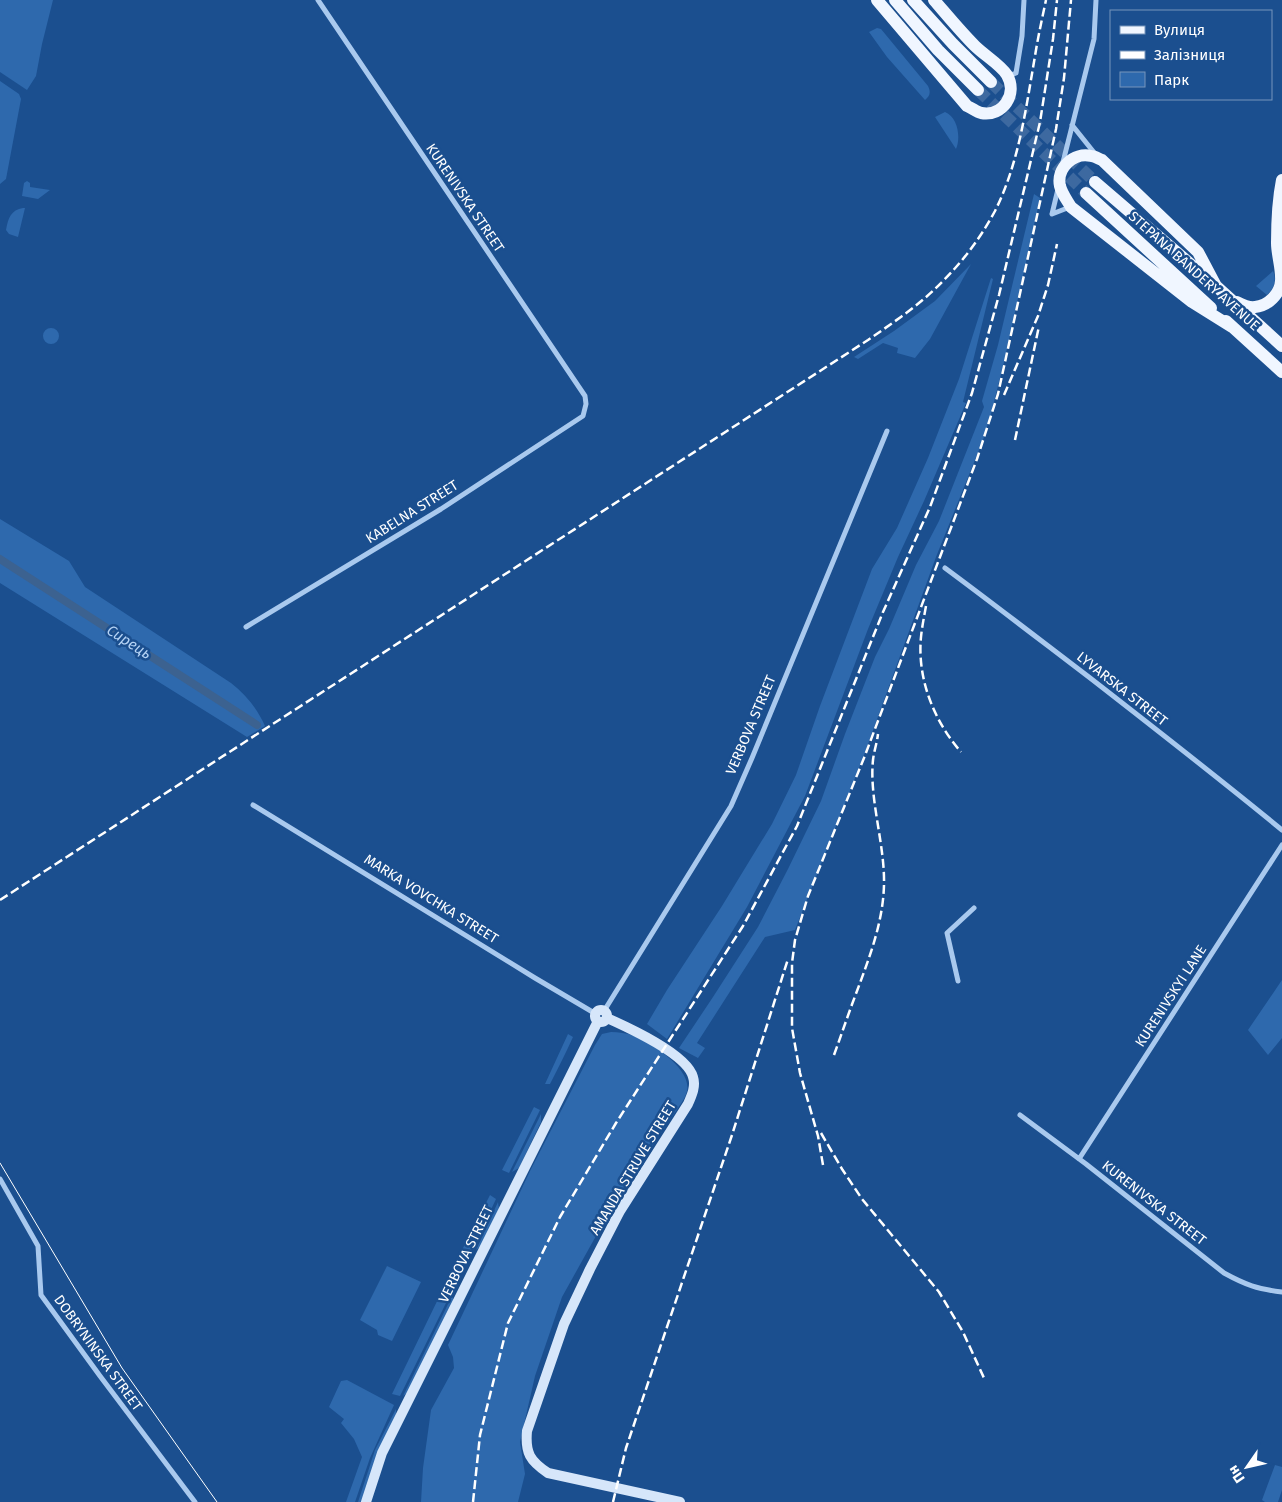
<svg xmlns="http://www.w3.org/2000/svg" width="1282" height="1502" font-family="'Fira Sans',sans-serif">
	<style>
		.green { fill: #2e69ad }
		.lines { fill: none; stroke-linecap: round; stroke-linejoin: round }
		.canal { stroke: #3c6290; stroke-width: 8 }
		.primary-tunnel { stroke: #3d69a0; stroke-width: 12; stroke-dasharray: 12 6; stroke-linecap: butt }
		.street { stroke: #a9c9ee; stroke-width: 5 }
		.secondary { stroke: #d6e6fa; stroke-width: 10 }
		.primary { stroke: #f0f6ff; stroke-width: 12 }
		.tram { stroke: #fff; stroke-width: 1 }
		.rail { stroke: #fff; stroke-width: 2.5; stroke-dasharray: 9 4; stroke-linecap: butt }
		.labels { text-anchor: middle; dominant-baseline: central; stroke-width: 5; stroke-linejoin: round; paint-order: stroke }
		.street-label { font-size: 14px; fill: #fff; stroke: #1b4f8f }
		.water-label { font-size: 15px; font-style: italic; fill: #b5d3f5; stroke: #1b4f8f }
	</style>
	<rect width="100%" height="100%" fill="#1b4f8f"/>
	<path class="green" d="M0,0H53L42,44L36,76L27,90L0,72Z
		M877,28L881,29L928,86C931,92 930,96 925,100L887,57L869,32Z
		M0,81L19,94L21,99L6,179L0,184Z
		M945,112C958,117 961,138 956,149L935,117Z
		M27,181L30,183V187L50,190L38,199L22,196L24,183Z
		M1034,194L1040,198L1004,362L991,414L983,440L936,557L863,758L795,930L765,937L697,1043L705,1048L698,1058L679,1048L713,997L758,927L788,869L821,801L845,734L875,657L889,629L916,565L939,521L984,407L982,401L998,345Z
		M23,208H25L18,237L9,234L6,230C8,218 11,210 23,208Z
		M971,264L930,339L915,358L897,353L898,348L883,343L858,359L854,357L894,331L935,301Z
		M1273,271C1277,280 1274,289 1267,295L1256,286Z
		M991,278L993,279L963,402L966,403L924,501L898,557L868,629L805,796L747,907L667,1039L647,1024L667,990L722,906L772,824L796,775L820,706L872,569L897,528L928,458L959,379Z
		M43 336a8 8 0 1 1 16 0a8 8 0 1 1-16 0Z
		M0,519L69,561L85,587L231,683C246,695 257,708 265,726L247,737L0,583Z
		M1282,980V1038L1268,1055L1248,1030Z
		M611,1032C618,1032 627,1033 634,1036C652,1043 692,1069 687,1091C686,1095 684,1099 682,1102L616,1200L562,1297L535,1376L520,1442L525,1474L518,1502H421L423,1468L431,1410L454,1368L453,1357L448,1345L531,1169L595,1045L602,1034Z
		M568,1034L573,1037C566,1053 558,1068 550,1084H545Z
		M534,1107L540,1110L509,1173L502,1170Z
		M541,1114V1122L519,1168L512,1172Z
		M490,1195L496,1199L471,1252L462,1250Z
		M498,1202L499,1209L481,1246L476,1250Z
		M458,1257L466,1262L455,1285L446,1282Z
		M387,1266L421,1282L392,1341L378,1335L377,1330L360,1320Z
		M442,1291L450,1295L400,1396L392,1394Z
		M452,1296L454,1301L407,1393L403,1396Z
		M347,1380L394,1405L370,1458L355,1502H346L362,1457L354,1439L341,1423L344,1419L329,1407L341,1381Z
		M396,1409V1416L361,1502H358L375,1450Z
		M1275,1465L1282,1467V1490L1278,1502H1265L1262,1500Z"/>
	<g class="lines">
		<path class="canal" d="M0,559L257,725"/>
		<path class="primary-tunnel" d="M991,82L1095,182
			M978,90L1086,193"/>
		<path class="street" d="M1008,75H1011L1016,73L1022,36L1024,0
			M1072,125L1096,155
			M1063,162L1094,39L1096,0
			M1052,214L1058,189
			M1052,214L1070,207
			M945,568C995,605 1044,643 1094,681C1157,730 1220,779 1282,830
			M246,627L441,509L583,416L586,404L585,396L318,0
			M253,805L535,978L596,1014
			M958,981L947,933L974,908
			M604,1011L731,806L752,758L887,431
			M1020,1115L1086,1164L1224,1273C1246,1285 1257,1289 1282,1292
			M1079,1159L1282,845
			M0,1179L38,1246L41,1295L100,1376L195,1502"/>
		<path class="secondary" d="M595 1016a6 6 0 1 1 12 0a6 6 0 1 1-12 0Z
			M607,1018C627,1027 687,1054 693,1077C696,1086 692,1095 688,1104L620,1211L590,1269L564,1324L527,1431C525,1453 530,1461 548,1473L680,1502
			M366,1502L382,1453L598,1021"/>
		<path class="primary" d="M877,0L967,106C972,108 977,112 981,113C1003,117 1018,94 1007,75C1001,65 984,55 975,46C961,32 947,15 934,0
			M895,0L938,50L978,90
			M913,0L953,44L991,82
			M1095,182L1216,286L1282,346
			M1086,193L1211,308
			M1216,286L1198,252L1102,160C1099,159 1095,156 1091,156C1074,152 1056,168 1060,186C1062,194 1067,200 1071,207L1192,302L1232,327
			M1237,302C1243,305 1249,308 1255,307C1268,306 1280,294 1281,281C1282,269 1277,255 1277,243C1277,222 1278,200 1282,180
			M1226,321L1282,372"/>
		<path class="tram" d="M0,1163L122,1368L217,1502"/>
		<path class="rail" d="M1004,395L1038,316L1048,285L1057,244
			M1015,440L1039,326
			M926,606C924,617 922,627 921,637C917,679 934,721 961,752
			M0,900L868,340C894,322 921,304 943,281C964,260 981,237 995,211C1019,163 1026,108 1035,56C1038,37 1042,19 1046,0
			M834,1055C842,1033 849,1012 857,991C870,956 883,922 884,885C885,844 869,799 873,760C874,751 877,743 878,734
			M821,1133L842,1169L862,1199L939,1292L963,1332L984,1378
			M823,1165L818,1136L800,1073L792,1028V963L795,940L808,896L864,758L977,459L998,394L1056,129L1064,78L1071,0
			M473,1502L480,1435L508,1323L560,1217L616,1123L743,926L797,826L883,612L930,507L972,393L999,295L1040,122L1053,39L1057,0
			M613,1502L626,1448L732,1135L788,959"/>
	</g>
	<g class="labels">
		<g class="street-label">
			<text transform="translate(465 198) rotate(56)">KURENIVSKA STREET</text>
			<text transform="translate(1194 271) rotate(42)">STEPANA BANDERY AVENUE</text>
			<text transform="translate(412 512) rotate(-32)">KABELNA STREET</text>
			<text transform="translate(1122 689) rotate(38)">LYVARSKA STREET</text>
			<text transform="translate(751 725) rotate(-67)">VERBOVA STREET</text>
			<text transform="translate(431 899) rotate(32)">MARKA VOVCHKA STREET</text>
			<text transform="translate(1171 996) rotate(-57)">KURENIVSKYI LANE</text>
			<text transform="translate(633 1168) rotate(-59)">AMANDA STRUVE STREET</text>
			<text transform="translate(1154 1203) rotate(38)">KURENIVSKA STREET</text>
			<text transform="translate(466 1254) rotate(-64)">VERBOVA STREET</text>
			<text transform="translate(98 1353) rotate(54)">DOBRYNINSKA STREET</text>
		</g>
		<g class="water-label">
			<text transform="translate(129 642) rotate(33)">Сирець</text>
		</g>
	</g>
	<rect x="1110" y="10" width="162" height="90" fill="#1b4f8f" stroke="#7695bc"/>
	<rect x="1120" y="26" width="25" height="8" fill="#f0f6ff" stroke="#7695bc"/>
	<text x="1154" y="35" font-size="15" fill="#ffffff">Вулиця</text>
	<rect x="1120" y="51" width="25" height="8" fill="#ffffff" stroke="#7695bc"/>
	<text x="1154" y="60" font-size="15" fill="#ffffff">Залізниця</text>
	<rect x="1120" y="72" width="25" height="15" fill="#2e69ad" stroke="#7695bc"/>
	<text x="1154" y="85" font-size="15" fill="#ffffff">Парк</text>
	<g transform="translate(1247 1467) rotate(236)" stroke="#1b4f8f" stroke-width="4" paint-order="stroke">
	<path d="M0-4L9 19L0 12L-9 19Z" fill="#ffffff"/>
	<text y="-8" font-size="14" font-weight="bold" text-anchor="middle" fill="#ffffff">Пн</text>
	</g>
</svg>
